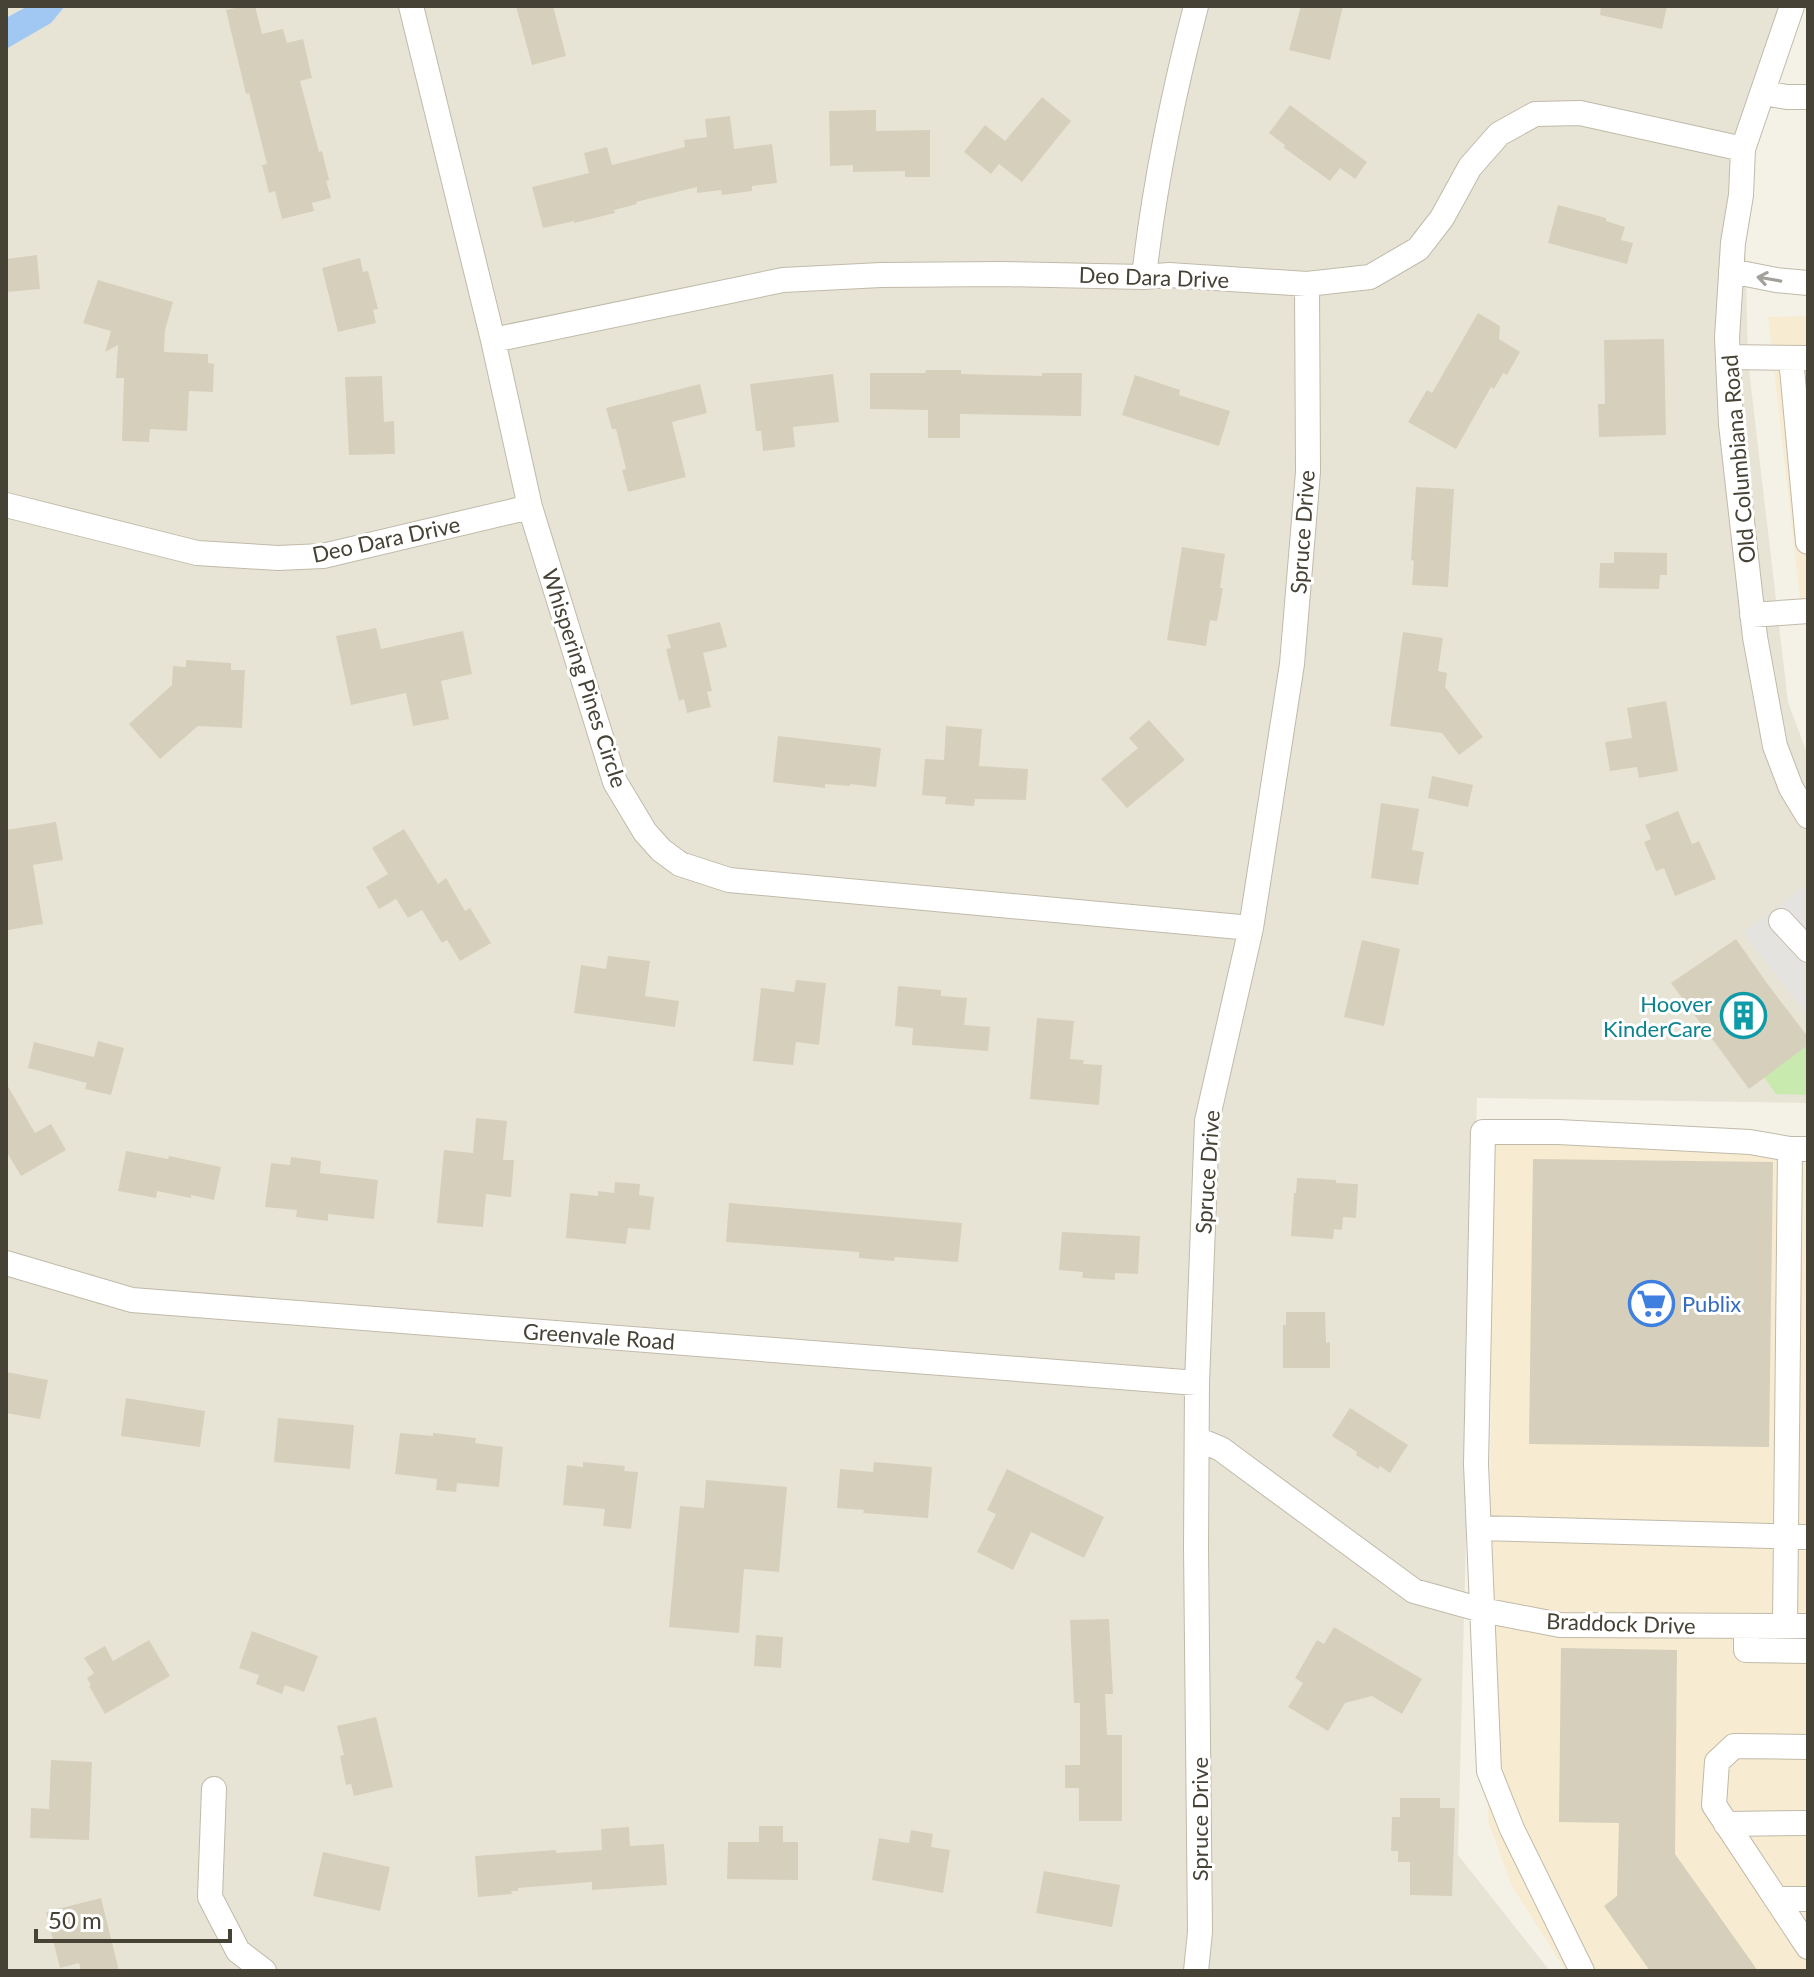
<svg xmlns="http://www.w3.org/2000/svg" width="1814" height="1977" font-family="Lato,sans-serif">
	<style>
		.residential { fill: #e8e4d5 }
		.commercial { fill: #f7ebd1 }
		.green { fill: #c8eaae }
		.parking { fill: #e5e3df }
		.water { fill: #a1c8f3 }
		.building { fill: #d6cfbc }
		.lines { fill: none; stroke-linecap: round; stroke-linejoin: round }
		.minor-casing { stroke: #c0baa9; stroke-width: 26 }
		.minor { stroke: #fff; stroke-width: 24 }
		.oneway { stroke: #a3a09a }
		.labels { text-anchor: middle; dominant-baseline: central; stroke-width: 6; stroke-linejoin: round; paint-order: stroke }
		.street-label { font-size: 22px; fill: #474236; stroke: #fff }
		.culture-label { font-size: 22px; fill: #0d838f; stroke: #fff; text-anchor: end }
		.shop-label { font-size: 22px; fill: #366cbe; stroke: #fff; text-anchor: start }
	</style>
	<rect width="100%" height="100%" fill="#f4f1e7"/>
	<path class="residential" d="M6,6H1780L1743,149L1748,361L1788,702L1808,756V1103L1477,1098L1458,1855L1550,1971H6Z"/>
	<path class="commercial" d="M1808,316V625L1803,624L1768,317Z
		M1808,1137V1971H1566L1512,1886L1488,1821L1493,1138Z"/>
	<path class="green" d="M1808,1045V1095L1776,1094L1764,1077Z"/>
	<path class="parking" d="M1805,886L1808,890V1017L1743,932Z"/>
	<path class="water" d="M28,6H65L51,23L6,49V18Z"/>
	<path class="building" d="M244,6H255L262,34L283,29L287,43L303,39L312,78L300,81L319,152L322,151L329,180L326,181L331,198L312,203L314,211L282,219L275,191L269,193L262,165L267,164L249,93L246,94L226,10Z
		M516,6H553L566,56L532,65Z
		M1301,6H1343L1330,60L1289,50Z
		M1601,6H1667L1662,29L1600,15Z
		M1042,97L1071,121L1022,182L999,164L991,174L964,152L985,125L1005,141Z
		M1290,105L1367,162L1355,179L1340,168L1330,181L1283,147L1286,146L1269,133Z
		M876,110V131L930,130V177H905V171L853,172V165L830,166L829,111Z
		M730,116L734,149L772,144L777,183L752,186V191L722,195L721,190L697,193V187L636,202L637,204L614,210L615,213L574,223V221L543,228L532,187L589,173L584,153L607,147L612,165L685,147L684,140L707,137L705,119Z
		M1558,205L1606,218V221L1625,227L1621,240L1633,243L1627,264L1548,243Z
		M37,255L40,289L6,292V259Z
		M360,258L363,272L368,271L378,309L373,310L376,323L338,332L322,268Z
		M98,280L173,302L165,330L164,352L208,354V363L214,364L213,392L189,391L187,431L150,429L149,442L122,441L124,378H116L118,345L105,352L111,331L83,323Z
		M1478,313L1500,326L1499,339L1520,352L1507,375L1503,373L1494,389L1491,387L1456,449L1408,422L1427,390L1432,393Z
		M1664,339L1666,435L1599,437L1598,404H1605L1604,340Z
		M926,370H961V374L1042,376V373H1082L1081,416L960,414V438H928V410L870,409V373H925Z
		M833,374L839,422L793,427L795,447L763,451L761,431H756L750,384Z
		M1135,375L1180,390L1179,395L1230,411L1219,446L1122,415Z
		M382,376L384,422L394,421L395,454L349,455L345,377Z
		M700,384L707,413L672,422L686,477L628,492L622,470L626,469L616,429H612L606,408Z
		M1416,487L1454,489L1448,587L1412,585L1414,561L1411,560Z
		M1182,547L1225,554L1220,588H1223L1217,621L1210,620L1206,646L1167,640Z
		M1614,552L1667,553V575H1660L1659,589L1599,588L1600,563H1614Z
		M720,622L727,647L703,653L712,691L707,692L711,707L687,713L684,699L679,701L666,649L671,648L667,635Z
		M376,628L381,649L463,631L472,674L441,681L449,719L413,726L406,693L351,705L336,636Z
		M1403,632L1443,638L1438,671L1447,673L1445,687L1483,737L1459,755L1442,733L1390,726Z
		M186,660L231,663V670H245L242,728L198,726L160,759L129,724L172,685L173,666L186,667Z
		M1666,701L1678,771L1639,778L1637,767L1610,771L1605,742L1632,738L1627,708Z
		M1149,720L1185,760L1127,808L1101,779L1138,748L1129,738Z
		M946,726L982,729L979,766L1028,769L1026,800L975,799L974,806L945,804L946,797L922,795L925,759L944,760Z
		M778,736L881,748L876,787L850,784V786L825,784V788L773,782Z
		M1432,776L1473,785L1468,807L1428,798Z
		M1381,803L1419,809L1412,850L1424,852L1418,885L1371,878Z
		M1678,811L1692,844L1699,841L1716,879L1675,896L1664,868L1656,871L1644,842L1651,839L1645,825Z
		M56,822L63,860L33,865L43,924L8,930L6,918V830Z
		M404,829L438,884L446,878L465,911L470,908L491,943L460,961L447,940L442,943L422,910L408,918L396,899L379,909L366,887L388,874L372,848Z
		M1736,939L1769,986L1808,1037V1045L1749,1089L1671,983Z
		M1362,940L1400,949L1384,1026L1344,1017Z
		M608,956L650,961L645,996L679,1001L675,1027L574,1013L581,965L606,969Z
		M796,980L826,983L819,1045L796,1042L793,1065L753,1061L761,988L794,992Z
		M898,986L941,990V996L967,998L964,1025L990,1027L988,1051L912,1045L913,1028L895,1026Z
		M1037,1018L1074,1021L1070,1059L1084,1060L1083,1064L1102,1065L1099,1105L1030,1099Z
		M98,1041L124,1048L111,1095L85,1089L87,1083L28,1068L34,1042L94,1057Z
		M6,1083L35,1133L51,1124L66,1150L21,1176L6,1151Z
		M476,1118L507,1121L503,1160H514L511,1197L486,1194L483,1227L437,1223L444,1150L473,1153Z
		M126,1151L168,1159L169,1156L221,1167L214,1200L191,1195V1198L157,1191L156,1198L118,1191Z
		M291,1157L321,1161L320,1173L378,1180L374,1219L328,1214V1221L296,1217L297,1210L265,1207L271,1163L290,1165Z
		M1533,1159L1773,1162L1769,1447L1529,1444Z
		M1297,1178L1336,1180V1183L1358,1184L1356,1218L1343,1217L1342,1230L1334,1229L1333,1239L1291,1236L1294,1193H1296Z
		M615,1182L640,1184L639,1195L654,1197L650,1230L628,1228L626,1244L566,1238L570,1193L598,1196V1191L614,1193Z
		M729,1203L962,1223L958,1262L895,1257L894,1261L859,1258V1252L726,1242Z
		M1062,1232L1140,1236L1138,1274L1115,1273V1280L1082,1278L1083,1272L1059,1270Z
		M1286,1312H1325L1326,1343L1330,1342V1368H1283V1325H1286Z
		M6,1372L48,1380L40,1419L6,1413Z
		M126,1398L205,1411L200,1447L121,1436Z
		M1350,1408L1408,1445L1390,1473L1380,1466L1378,1469L1356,1455L1357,1452L1332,1436Z
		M278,1418L354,1425L350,1469L274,1462Z
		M400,1433L433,1436V1433L476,1438L475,1443L503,1447L499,1487L457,1483L456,1492L436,1490L437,1479L395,1474Z
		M583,1462L625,1466L624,1471L638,1472L631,1529L603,1526L605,1509L563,1505L567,1465L583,1467Z
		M874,1462L932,1467L928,1518L863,1513L864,1510L837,1508L840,1469L873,1472Z
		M1007,1469L1104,1517L1084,1558L1031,1532L1013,1570L977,1552L996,1514L987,1510Z
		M706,1480L787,1487L779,1572L744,1569L739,1633L669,1627L680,1506L704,1508Z
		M1109,1619L1113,1694H1105L1107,1735H1122V1821H1079V1788H1065V1765H1080V1703H1074L1070,1620Z
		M1334,1627L1422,1679L1402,1714L1372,1696L1345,1703L1328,1731L1288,1707L1303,1683L1295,1678L1317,1640L1324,1644Z
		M252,1631L318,1656L304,1692L285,1685L282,1694L256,1684L259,1675L239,1668Z
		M756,1635L783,1637L781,1668L754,1666Z
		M149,1640L170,1676L105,1714L89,1686L91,1685L87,1678L94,1673L84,1658L105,1646L113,1661Z
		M1561,1648L1677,1650L1675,1854L1758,1971H1650L1604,1906L1617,1896L1619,1823L1559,1822Z
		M376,1717L393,1787L354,1796L351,1784L346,1785L340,1756L344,1755L337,1726Z
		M51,1760L92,1762L89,1840L30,1838L31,1808L49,1809Z
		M1400,1798H1440V1808H1455L1452,1896L1410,1895V1862H1398V1851H1391L1392,1817H1400Z
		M759,1826H783V1842H798V1880L727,1879L728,1842H759Z
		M629,1827L630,1846L664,1844L667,1885L592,1890V1882L518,1888V1891H511L512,1894L478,1897L475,1856L556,1850V1853L602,1850L601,1829Z
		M911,1830L933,1834L931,1847L950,1850L943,1893L872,1880L879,1838L909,1843Z
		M323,1852L390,1867L380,1911L313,1896Z
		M1044,1871L1120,1885L1112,1927L1036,1913Z
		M101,1898L119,1971H81L79,1963L60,1968L46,1912Z"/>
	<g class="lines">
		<defs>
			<path id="minor" d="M411,6L493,340L530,507L615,782L645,832L661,850L680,864L729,880L1251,928
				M1792,6L1743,149L1741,195L1733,243L1727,338L1731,424L1755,637L1775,746L1791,788L1808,816
				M1763,93L1787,97H1808
				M1731,271L1776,280L1808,283
				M1144,277C1154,186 1173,95 1196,6
				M493,340L783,280L881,275L1000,274L1144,277L1169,275L1307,284L1370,277L1418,249L1442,218L1470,167L1499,134L1535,114L1580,113L1743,149
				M1728,357L1806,358
				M1791,358L1808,542
				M6,505L197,553L278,558L323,556L530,507
				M1752,615L1808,611
				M1781,921L1808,950
				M6,1263L132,1300L1197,1383
				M1197,1439L1221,1449L1414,1591L1482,1610L1560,1625L1808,1626
				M1479,1528L1808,1537
				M1746,1626V1650L1808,1651
				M1785,1626L1790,1149H1808
				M1808,1747L1734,1746L1717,1762L1714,1805L1808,1947
				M214,1789L210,1897L238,1951L264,1971
				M1726,1824L1808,1823
				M1776,1899H1808
				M1196,1971L1200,1932L1196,1547L1197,1383L1207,1121L1251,928L1292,664L1308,472L1307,284
				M1582,1971L1512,1829L1489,1771L1476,1464L1483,1132H1558L1750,1142L1790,1149"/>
		</defs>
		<use href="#minor" class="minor-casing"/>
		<use href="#minor" class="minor"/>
	</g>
	<defs><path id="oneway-shaft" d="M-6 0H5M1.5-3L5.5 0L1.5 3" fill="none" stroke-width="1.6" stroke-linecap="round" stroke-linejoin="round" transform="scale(2)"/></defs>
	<use class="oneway" href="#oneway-shaft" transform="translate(1769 279) rotate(-170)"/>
	<defs>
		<symbol id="building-ring" viewBox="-11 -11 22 22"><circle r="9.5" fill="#fff" stroke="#0f9aa8" stroke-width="1.5"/><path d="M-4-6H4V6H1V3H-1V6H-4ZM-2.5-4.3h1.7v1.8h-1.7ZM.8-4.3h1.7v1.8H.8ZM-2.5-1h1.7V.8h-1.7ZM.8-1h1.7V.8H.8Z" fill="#0f9aa8"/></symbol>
		<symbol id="supermarket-ring" viewBox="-11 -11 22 22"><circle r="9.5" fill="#fff" stroke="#3f7fe0" stroke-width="1.5"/><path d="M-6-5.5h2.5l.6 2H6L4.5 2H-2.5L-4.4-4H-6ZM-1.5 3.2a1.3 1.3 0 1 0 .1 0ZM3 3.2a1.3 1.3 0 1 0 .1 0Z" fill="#3f7fe0"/></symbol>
	</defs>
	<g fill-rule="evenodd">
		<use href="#building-ring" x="1718" y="990" width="51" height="51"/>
		<use href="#supermarket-ring" x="1626" y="1278" width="51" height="51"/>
	</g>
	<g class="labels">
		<g class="street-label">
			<text transform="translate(1154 277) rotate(2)">Deo Dara Drive</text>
			<text transform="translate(1738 459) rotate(-95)">Old Columbiana Road</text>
			<text transform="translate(1302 532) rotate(-86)">Spruce Drive</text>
			<text transform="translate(386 539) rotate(-12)">Deo Dara Drive</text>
			<text transform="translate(585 678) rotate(72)">Whispering Pines Circle</text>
			<text transform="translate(1207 1172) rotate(-86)">Spruce Drive</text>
			<text transform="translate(599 1336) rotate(4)">Greenvale Road</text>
			<text transform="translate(1621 1623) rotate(2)">Braddock Drive</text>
			<text transform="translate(1199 1819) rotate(-90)">Spruce Drive</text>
		</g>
		<g class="culture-label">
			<text x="1712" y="1003">Hoover<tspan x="1712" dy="25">KinderCare</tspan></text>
		</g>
		<g class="shop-label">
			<text x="1682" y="1303">Publix</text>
		</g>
	</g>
	<rect width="1814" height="1977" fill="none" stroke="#474236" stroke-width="16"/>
	<path d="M36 1929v12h194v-12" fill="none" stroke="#474236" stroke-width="4"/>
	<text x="48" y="1929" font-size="24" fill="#474236" stroke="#ffffff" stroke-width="6" paint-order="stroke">50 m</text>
</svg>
